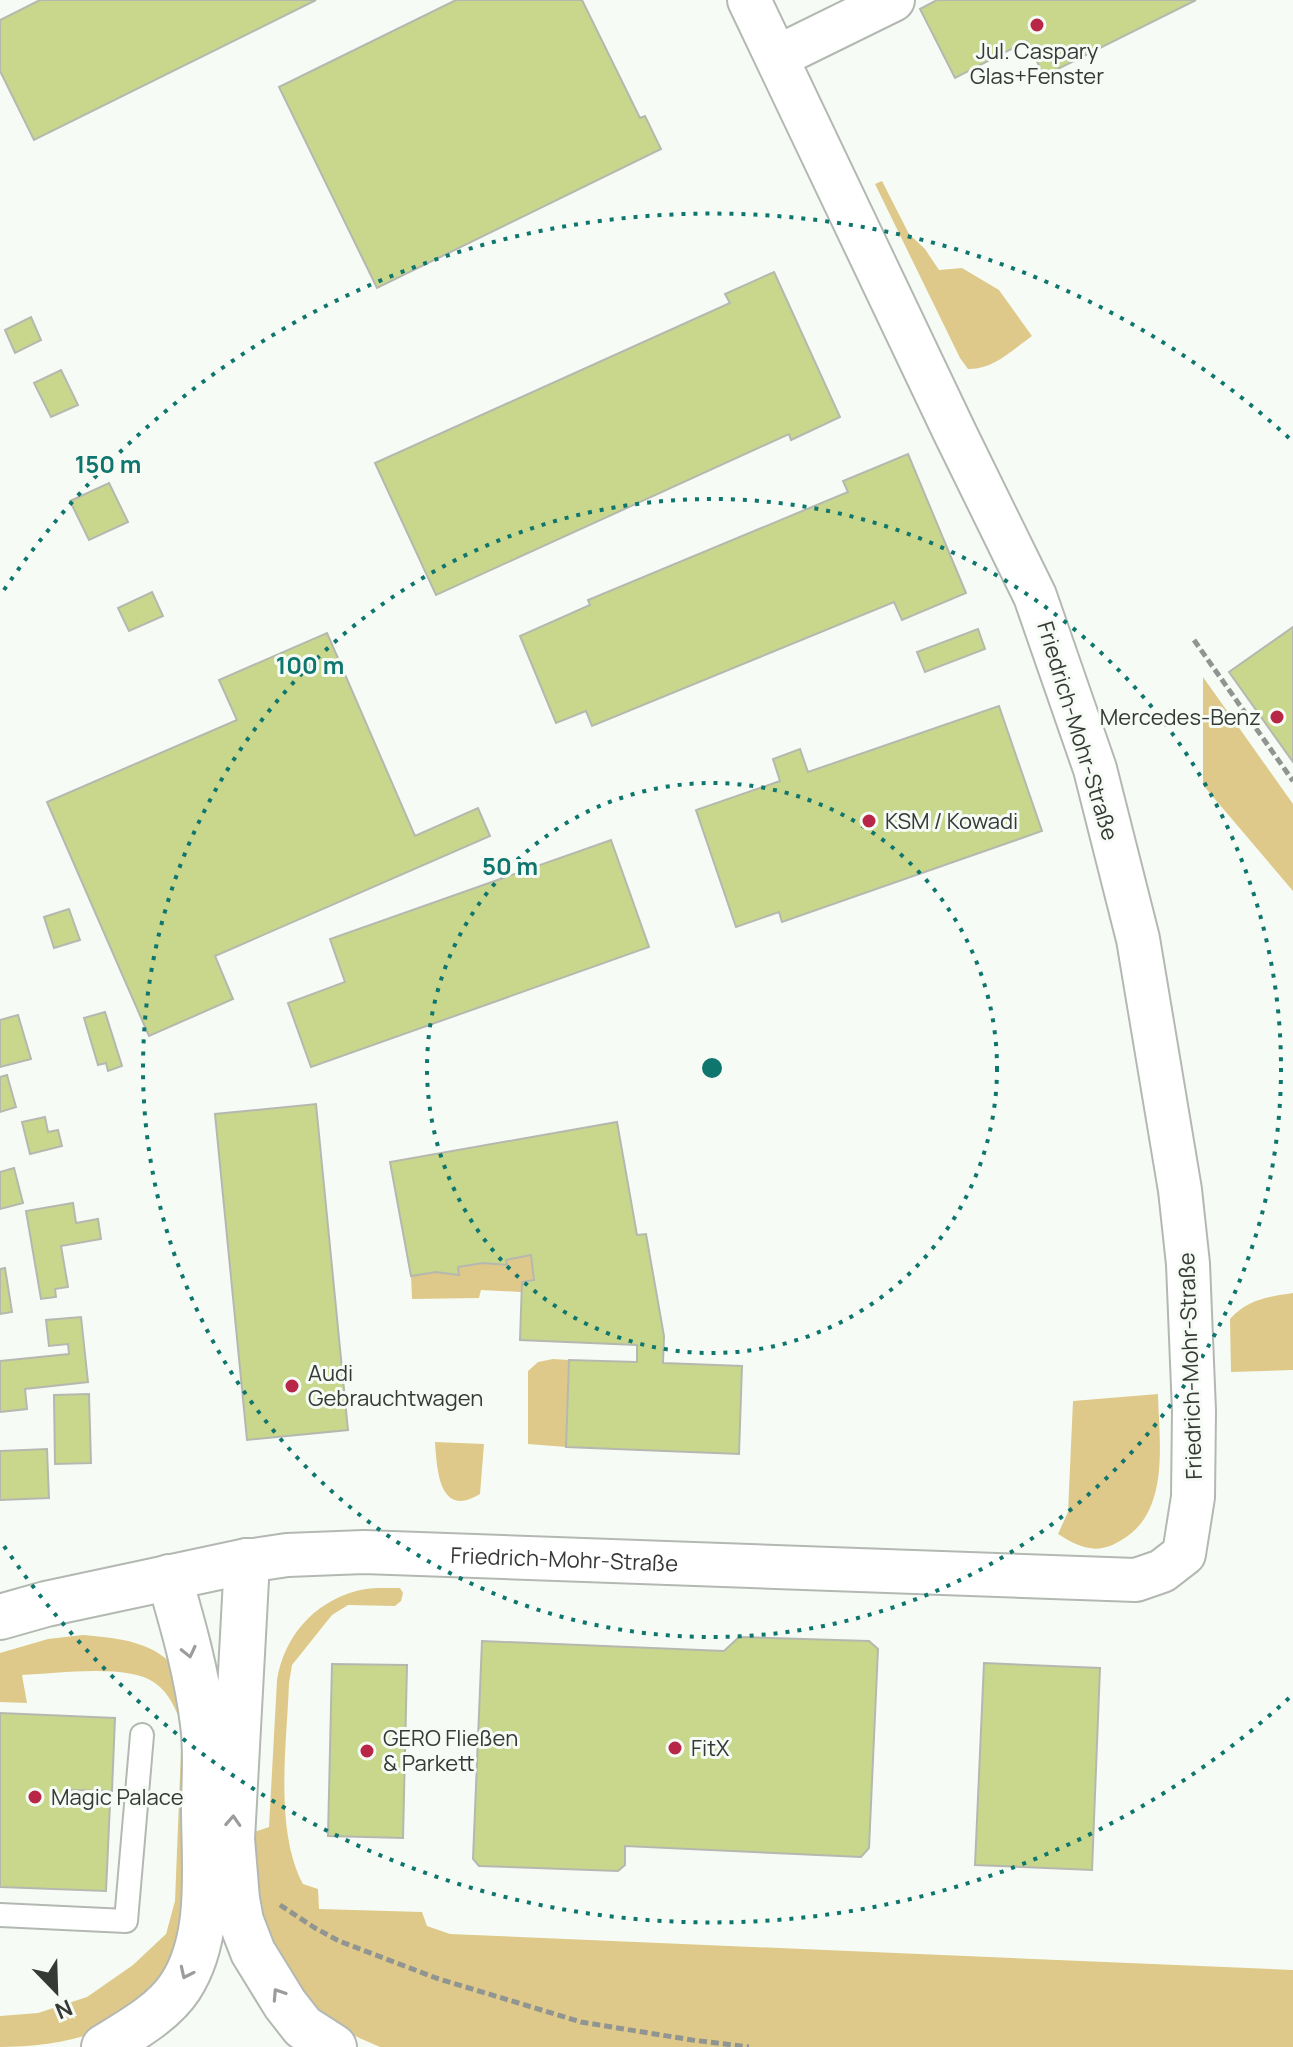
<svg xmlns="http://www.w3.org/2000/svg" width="1293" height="2047" font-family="Manrope,sans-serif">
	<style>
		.green { fill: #dec98a }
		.building { fill: #c8d78c; stroke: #b6b8b0; stroke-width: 2 }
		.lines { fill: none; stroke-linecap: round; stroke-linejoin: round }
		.service-casing { stroke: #b3b9b2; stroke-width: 26 }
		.minor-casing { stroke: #b3b9b2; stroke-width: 46 }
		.tertiary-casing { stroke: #b3b9b2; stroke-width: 48 }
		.trunk-casing { stroke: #b3b9b2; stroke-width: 48 }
		.path { stroke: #919591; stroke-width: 5; stroke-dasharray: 8 4; stroke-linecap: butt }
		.service { stroke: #fff; stroke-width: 22 }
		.minor { stroke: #fff; stroke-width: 42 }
		.tertiary { stroke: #fff; stroke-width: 44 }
		.trunk { stroke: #fff; stroke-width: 44 }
		.oneway { stroke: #9b9c9b }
		.ring { fill: none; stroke: #0f766e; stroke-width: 4; stroke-dasharray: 4 8 }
		.poi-dot { fill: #b82747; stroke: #f6fcf5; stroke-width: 3 }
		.labels { text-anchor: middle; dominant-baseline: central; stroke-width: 6; stroke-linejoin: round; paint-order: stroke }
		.poi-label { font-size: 22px; fill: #373937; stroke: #f6fcf5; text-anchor: start }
		.street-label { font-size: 22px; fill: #373937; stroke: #f6fcf5 }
		.centre { fill: #0f766e; stroke: #f6fcf5; stroke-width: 4 }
		.ring-label { font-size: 24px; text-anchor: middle; font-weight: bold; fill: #0f766e; stroke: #f6fcf5; stroke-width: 6; stroke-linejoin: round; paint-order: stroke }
	</style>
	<rect width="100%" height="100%" fill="#f6fcf5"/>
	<path class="green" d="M882,181L909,234L925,249L939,270L962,268L999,290L1032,336C1012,350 993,370 968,369L960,358L875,184Z
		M1203,677L1293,804V891L1203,785Z
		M531,1255L534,1280L522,1283L521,1292L481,1290L479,1298L412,1299L411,1276L436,1272L459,1274L458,1267L483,1263L507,1265L506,1260Z
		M1293,1293V1370L1231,1372L1230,1319C1248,1299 1267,1297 1293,1293Z
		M553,1359L569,1360L566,1447L528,1444V1371L538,1362Z
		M1158,1394C1159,1442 1171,1513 1120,1541C1097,1555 1080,1548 1058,1534L1068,1512L1073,1401Z
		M435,1442L484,1444L480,1494C439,1519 437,1470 435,1442Z
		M400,1588L403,1593L401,1601L395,1606L348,1605L332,1615L292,1665L289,1683C287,1744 274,1829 303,1884L318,1889L319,1909L422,1912L427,1926L450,1934L1293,1970V2047H380C369,2042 357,2038 347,2031C311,2009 279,1971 267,1931C257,1899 257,1864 254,1832L269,1827L277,1680C284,1637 313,1603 356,1591C369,1587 386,1588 400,1588Z
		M83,1635C118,1638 157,1641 179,1673C185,1683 188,1698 192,1709L181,1959C166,1976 143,2006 125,2018C92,2040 39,2047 0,2047V2016L38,2013L87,1997L133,1965L166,1934L175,1901L182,1725C175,1708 170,1694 155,1683C127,1663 56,1674 22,1675L27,1703L0,1702V1653L48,1639Z"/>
	<path class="building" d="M40,0H316L34,140L0,71V20Z
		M456,0H582L640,118L645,116L661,149L377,288L279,87Z
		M937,0H1196L1044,76L1027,41L955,78L920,9Z
		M774,272L840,417L791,440L789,434L436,595L375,463L730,303L725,294Z
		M31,317L41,340L15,353L5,330Z
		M61,370L78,405L51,417L34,383Z
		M908,454L966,593L902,620L894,602L592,726L586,711L556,723L520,636L590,605L588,600L848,492L843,481Z
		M109,483L128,522L89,540L70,501Z
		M152,592L163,616L129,631L118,608Z
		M1293,627V762L1229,672Z
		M978,629L985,649L925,672L917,652Z
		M327,633L415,836L478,808L490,836L215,956L233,999L149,1036L47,802L237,720L219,680Z
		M999,706L1042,831L782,922L779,912L736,927L696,810L780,781L773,759L800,749L808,772Z
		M611,840L649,947L311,1067L288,1003L345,982L330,939Z
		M69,909L80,940L54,948L44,917Z
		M105,1012L122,1066L108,1071L106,1063L98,1065L84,1018Z
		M18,1015L31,1059L0,1067V1020Z
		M7,1075L16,1107L0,1112V1077Z
		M316,1104L348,1430L247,1440L215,1114Z
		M45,1117L48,1132L58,1130L62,1146L30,1154L22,1122Z
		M617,1122L637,1235L646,1234L664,1336L663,1363L742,1366L739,1454L566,1447L569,1360L637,1362V1345L520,1340L522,1282L534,1280L531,1255L506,1260L507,1265L483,1263L458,1267L459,1275L436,1272L411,1276L390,1162Z
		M14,1168L23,1203L0,1209V1172Z
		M73,1203L76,1223L98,1219L101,1239L61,1246L68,1287L55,1289L56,1297L41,1299L26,1211Z
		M5,1268L12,1312L0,1314V1269Z
		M81,1317L88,1382L25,1389L27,1409L0,1412V1361L69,1354L68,1344L49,1346L46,1320Z
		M89,1394L91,1463L55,1464L54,1395Z
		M47,1449L49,1498L0,1500V1451Z
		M739,1637L869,1641L878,1649L869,1848L861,1857L625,1846V1865L618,1871L479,1866L473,1859L482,1641L724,1651Z
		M984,1663L1100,1668L1092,1870L975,1865Z
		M332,1664L407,1665L403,1838L328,1836Z
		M0,1713L115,1718L112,1791L71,1790L70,1803L110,1804L106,1891L0,1887Z"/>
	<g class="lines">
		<defs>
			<path id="service" d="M0,1915L126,1921L142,1735"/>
			<g id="minor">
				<path d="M777,57L893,0"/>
				<path id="s1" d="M247,1561L287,1555L364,1552L1136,1580L1162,1571L1184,1554L1193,1497L1194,1411L1188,1264L1180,1190L1138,939L1095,769L1035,596L955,433L749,0"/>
			</g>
			<path id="tertiary" d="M0,1617L46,1604L247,1561"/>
			<path id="trunk" d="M247,1561L232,1839L237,1899L241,1921L253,1952L285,2004L303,2027L334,2047
				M104,2047C130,2031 163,2013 180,1987C213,1937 204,1866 204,1809C204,1781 207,1752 203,1724C197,1674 183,1625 169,1577"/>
		</defs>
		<use href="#service" class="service-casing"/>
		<use href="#minor" class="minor-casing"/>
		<use href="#tertiary" class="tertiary-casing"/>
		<use href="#trunk" class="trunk-casing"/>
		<path class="path" d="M1194,640L1293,781
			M280,1905L315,1928L339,1941L436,1978L581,2022L692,2040L749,2047"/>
		<use href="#service" class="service"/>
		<use href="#minor" class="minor"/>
		<use href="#tertiary" class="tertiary"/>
		<use href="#trunk" class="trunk"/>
	</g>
	<defs><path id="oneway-chevron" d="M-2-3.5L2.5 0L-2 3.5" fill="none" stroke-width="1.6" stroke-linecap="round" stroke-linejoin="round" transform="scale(2)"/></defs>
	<g class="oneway">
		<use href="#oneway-chevron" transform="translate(189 1652) rotate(77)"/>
		<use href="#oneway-chevron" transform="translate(233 1821) rotate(-87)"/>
		<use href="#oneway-chevron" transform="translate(186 1973) rotate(115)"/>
		<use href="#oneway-chevron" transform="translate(278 1994) rotate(-123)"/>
	</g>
	<g class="ring">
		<circle cx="712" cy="1068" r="285"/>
		<circle cx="712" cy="1068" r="569"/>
		<path d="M1289 1698A854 854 0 0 1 4 1546M4 590A854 854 0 0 1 1289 438"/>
	</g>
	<g class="poi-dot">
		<circle cx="1037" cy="25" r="8"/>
		<circle cx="1277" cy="717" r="8"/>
		<circle cx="869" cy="821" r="8"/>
		<circle cx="292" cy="1386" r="8"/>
		<circle cx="675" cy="1748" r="8"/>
		<circle cx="367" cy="1751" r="8"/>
		<circle cx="35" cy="1797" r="8"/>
	</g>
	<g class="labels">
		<g class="poi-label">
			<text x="1037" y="51" text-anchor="middle">Jul. Caspary<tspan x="1037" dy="25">Glas+Fenster</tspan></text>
			<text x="1261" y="717" text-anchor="end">Mercedes-Benz</text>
			<text x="885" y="821">KSM / Kowadi</text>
			<text x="308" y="1373">Audi<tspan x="308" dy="25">Gebrauchtwagen</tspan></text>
			<text x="383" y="1738">GERO Fließen<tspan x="383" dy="25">&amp; Parkett</tspan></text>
			<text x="691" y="1748">FitX</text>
			<text x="51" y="1797">Magic Palace</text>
		</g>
		<g class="street-label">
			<text transform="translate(1078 731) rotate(73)">Friedrich-Mohr-Straße</text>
			<text transform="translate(1190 1366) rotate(-92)">Friedrich-Mohr-Straße</text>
			<text stroke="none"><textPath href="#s1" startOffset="318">Friedrich-Mohr-Straße</textPath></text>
		</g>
	</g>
	<circle cx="712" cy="1068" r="12" class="centre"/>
	<g class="ring-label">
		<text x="108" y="473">150 m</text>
		<text x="310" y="674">100 m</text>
		<text x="510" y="875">50 m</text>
	</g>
	<g transform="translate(56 1991) rotate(157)" stroke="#f6fcf5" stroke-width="6" paint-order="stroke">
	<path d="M0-6L14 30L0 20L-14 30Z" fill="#373937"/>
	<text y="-12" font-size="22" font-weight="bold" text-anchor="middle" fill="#373937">N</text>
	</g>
</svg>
